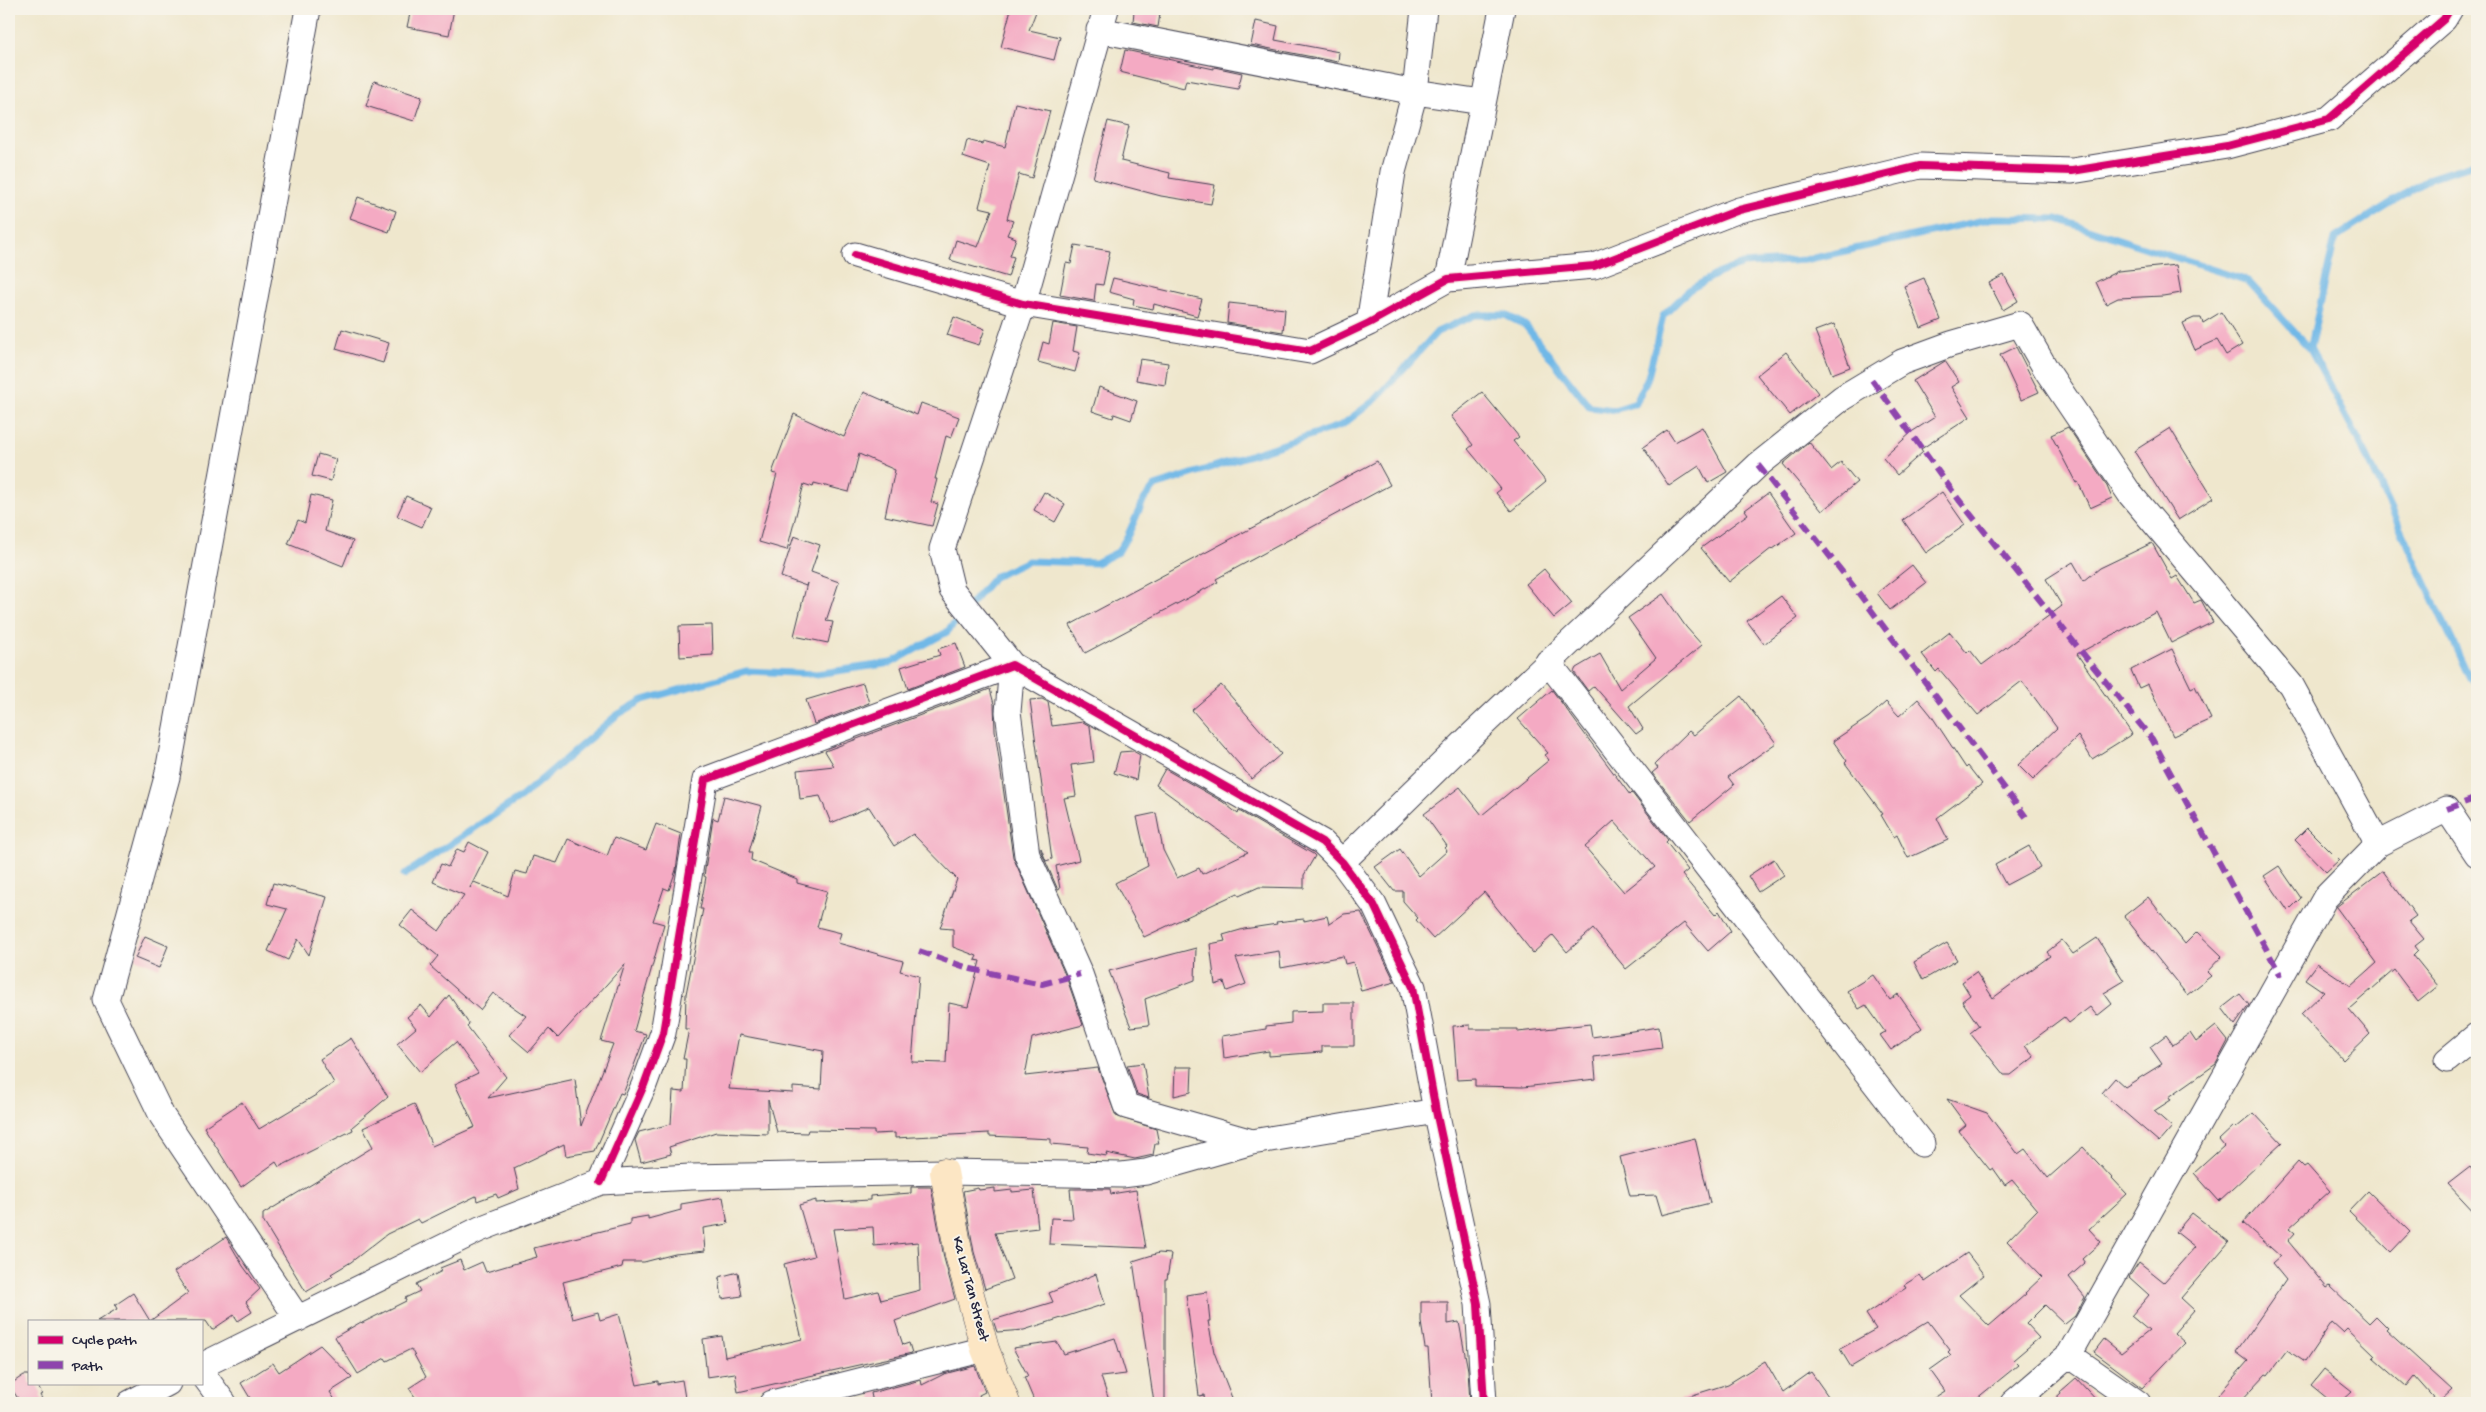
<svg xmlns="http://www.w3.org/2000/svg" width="2486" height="1412" font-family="'Gochi Hand',sans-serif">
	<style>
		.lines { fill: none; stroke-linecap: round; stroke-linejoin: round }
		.stream { stroke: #70b8e7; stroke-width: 7 }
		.building { fill: #f4aac3; fill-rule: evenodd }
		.street-casing { stroke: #414051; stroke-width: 27 }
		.secondary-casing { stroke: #414051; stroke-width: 29 }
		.street { stroke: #fff; stroke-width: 25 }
		.secondary { stroke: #fce6c4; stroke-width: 28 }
		.quiet { stroke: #8e44ad; stroke-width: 6; stroke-dasharray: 12 6; stroke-linecap: butt }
		.cycleway-casing { stroke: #f7f3e8; stroke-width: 11 }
		.cycleway { stroke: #d6006c; stroke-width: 8 }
		.labels { text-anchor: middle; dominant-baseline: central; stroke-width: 4; stroke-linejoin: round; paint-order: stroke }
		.street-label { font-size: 15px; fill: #22223b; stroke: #f7f3e8 }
	</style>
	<rect width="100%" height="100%" fill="#f7f3e8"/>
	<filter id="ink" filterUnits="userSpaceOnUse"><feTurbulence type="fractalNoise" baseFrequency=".02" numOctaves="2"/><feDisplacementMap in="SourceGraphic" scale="10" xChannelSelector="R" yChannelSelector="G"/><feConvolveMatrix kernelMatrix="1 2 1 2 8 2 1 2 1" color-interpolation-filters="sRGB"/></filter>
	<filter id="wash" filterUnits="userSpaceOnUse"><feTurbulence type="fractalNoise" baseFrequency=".0096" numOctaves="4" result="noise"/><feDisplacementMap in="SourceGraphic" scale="20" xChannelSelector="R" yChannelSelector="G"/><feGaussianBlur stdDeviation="1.12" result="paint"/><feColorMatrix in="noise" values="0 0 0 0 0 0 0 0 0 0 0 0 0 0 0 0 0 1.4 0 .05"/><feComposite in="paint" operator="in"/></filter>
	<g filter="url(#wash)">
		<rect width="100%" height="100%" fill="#efe7cd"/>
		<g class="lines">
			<path class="stream" d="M2310,349L2335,238L2430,178L2477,163
				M404,875L521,797L617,715L643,700L746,671L816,674L891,663L947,632L994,577L1028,561L1096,563L1118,552L1128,535L1143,501L1155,486L1342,425L1376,399L1437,332L1475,315H1505L1525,325L1590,407L1614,410L1636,403L1648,377L1663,316L1689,290L1719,273L1743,264L1805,260L1993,218L2057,219L2248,281L2310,349L2365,452L2470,679L2477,686"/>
		</g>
		<g id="blocks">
			<path class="building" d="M411,9H454L449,35L407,27Z
				M1011,9H1037L1029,30L1060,37L1054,60L1001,47Z
				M1134,11L1160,14L1158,27L1133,22Z
				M1256,21L1278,26L1275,40L1339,52L1338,62L1251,45Z
				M1125,50L1214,69V67L1242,73L1238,89L1186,80L1184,88L1120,72Z
				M374,81L422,97L414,121L366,106Z
				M1015,103L1050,111L1032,178L1019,174L1007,219L1013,221L1007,235L1016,238L1010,256L1014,257L1008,277L950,260L956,240L978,247L992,210L979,207L990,166L963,157L967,140L982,144L983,141L1005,147Z
				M1108,121L1129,126L1121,161L1170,173L1169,178L1215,185L1211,204L1161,196L1093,178Z
				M358,197L396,211L389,232L350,218Z
				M1075,245L1110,251L1103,285L1096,284L1094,301L1060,295L1066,263L1071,264Z
				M2176,265L2181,293L2163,296L2118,298L2106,304L2096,282L2118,271Z
				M2004,275L2018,301L2003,310L1989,283Z
				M1113,278L1202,299L1197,316L1154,304L1153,309L1133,305L1134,299L1109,292Z
				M1924,278L1941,320L1921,328L1904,286Z
				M1229,303L1285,309L1283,332L1227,323Z
				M2221,312L2242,345L2226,355L2217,340L2195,350L2183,323L2194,318H2201L2203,323Z
				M954,317L985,329L979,345L947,335Z
				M1053,323L1077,327L1073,351L1080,353L1075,372L1038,362L1043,342L1049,344Z
				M1834,324L1850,367L1832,374L1815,331Z
				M342,329L389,343L383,363L336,349Z
				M2016,347L2039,392L2021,400L2000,355Z
				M1786,352L1818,393L1790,415L1757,375Z
				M1140,359L1168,363L1165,385L1136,380Z
				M1945,361L1959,382L1951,387L1970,417L1921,449L1923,452L1897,475L1883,458L1913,431L1935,417L1913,381Z
				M1099,387L1137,401L1131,420L1114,414L1113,418L1092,411Z
				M864,392L917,415L921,403L959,417L951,438L946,436L935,479H937L931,502L938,504L932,526L885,516L895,470L859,454L849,492L814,483L813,487L804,484L787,550L759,542L777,474L772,473L794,414L844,437Z
				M1482,392L1519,437L1513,441L1546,482L1511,511L1496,493L1501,489L1468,449L1473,445L1451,416Z
				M1702,427L1727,472L1708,483L1699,466L1669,486L1643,447L1667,430L1675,442Z
				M2068,427L2106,484L2112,498L2090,508L2078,482L2076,483L2051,435Z
				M2170,428L2213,498L2178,520L2134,451Z
				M1809,442L1831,470L1841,462L1857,482L1822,511L1783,464Z
				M318,454L336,459L331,481L312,476Z
				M1377,461L1390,485L1216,579L1218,582L1085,653L1070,625Z
				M1044,492L1065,504L1055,522L1034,510Z
				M1942,492L1965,525L1926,553L1903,520Z
				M1768,493L1796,533L1773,549L1772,548L1729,582L1701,548L1748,514L1745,510Z
				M311,495L332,500L325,531L353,541L343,566L288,544L298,520L305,523Z
				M406,496L431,507L422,527L397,516Z
				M794,536L820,545L811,572L839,582L826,621L833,622L828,643L794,636L807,583L806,586L781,577Z
				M2152,543L2172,579L2177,576L2194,603L2201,600L2213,622L2171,643L2156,612L2077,654L2132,734L2092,759L2078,736L2033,780L2018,765L2057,728L2022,681L1978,715L1939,669L1936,672L1922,654L1950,632L1967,653L1970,650L1982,665L2062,606L2046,579L2073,562L2084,581L2100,568Z
				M1912,565L1926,583L1890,610L1877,593Z
				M1544,569L1572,603L1554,618L1526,584Z
				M1663,594L1686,627L1702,645L1629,706L1643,729L1636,734L1594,686L1588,691L1574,672L1576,668L1600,654L1620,689L1656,658L1628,618Z
				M1781,596L1798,618L1764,644L1747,621Z
				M712,625L713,655L680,657L679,626Z
				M956,643L965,667L908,689L901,667L940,655L938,649Z
				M2172,649L2191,688L2195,686L2211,719L2173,736L2148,684L2139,688L2131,670Z
				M863,683L869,703L814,724L806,700Z
				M1221,685L1281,754L1252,779L1192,710Z
				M990,689L994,704L995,731L1013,857L1067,979L1083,1025L1032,1038L1025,1076L1098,1068L1116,1116L1156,1129L1159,1144H1155L1153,1155L1135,1159L1106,1153L1107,1156L1087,1153L1088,1147L1051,1144V1139L989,1136V1133L895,1138V1133L874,1134V1131L808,1130L807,1133L777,1132L768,1100V1134L716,1132L669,1147L671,1154L641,1162L635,1140L639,1132L671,1124L673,1091L684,1092L686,1059H683L689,1029H685L686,994L703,909H700L706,877L704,876L713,818L718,820L724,796L762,806L749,852H752L751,860L797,879V883L827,891L817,927L841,933L838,943L903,961L900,971L919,976L912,1062L946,1063L949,1003L968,1007L980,961L975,960L977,956L953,947V929L940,928L957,879L913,834L894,846L869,807L831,823L820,796L800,799L797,770L834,766L825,751ZM739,1035L823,1051L821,1089L793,1087V1093L729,1089Z
				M1552,690L1630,795L1632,793L1668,840L1666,842L1688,870L1682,875L1715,915L1719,911L1731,931L1708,951L1684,923L1626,969L1593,929L1567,952L1553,935L1533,953L1484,892L1433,939L1416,920L1418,918L1403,901V891H1394L1375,867L1400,849L1419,876L1447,851L1445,848L1447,846L1424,814L1460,787L1482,815L1549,760L1545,755L1548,753L1518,719ZM1614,821L1655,867L1624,892L1585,847Z
				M1741,696L1776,743L1728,777L1734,785L1690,821L1652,773L1658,768L1655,764L1689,731L1694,735Z
				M1042,699L1048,702L1052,726L1083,722L1090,726L1094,762L1071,765L1076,796L1064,798L1079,860L1056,866L1060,889L1058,890L1041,851V848L1046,861L1052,859L1030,700Z
				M1918,699L1931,715L1966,768L1968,766L1982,784L1937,818L1948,840L1908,858L1897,835L1894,837L1881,815L1883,814L1845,763L1847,761L1833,741L1869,717L1886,702L1899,716Z
				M1133,751L1140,755L1136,780L1114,773L1120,752Z
				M1165,769L1223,802L1238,814L1239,811L1313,854L1315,856L1304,875V888L1259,887L1239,896L1238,893L1214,904L1144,937L1115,883L1148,866L1137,817L1156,813L1163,850L1177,878L1199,868L1202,874L1248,852L1156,785Z
				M656,824L681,834L676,870L669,890L664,888L653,921L664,924L634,1031L646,1034L623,1094L620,1093L595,1151L566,1156L564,1144L514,1168L519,1189L498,1198L496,1194L477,1201L476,1196L421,1223L418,1219L387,1234L351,1262L331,1274L333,1276L306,1292L263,1221V1214L373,1147L363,1128L414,1104L432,1146L475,1127L455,1084L478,1073L456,1042L420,1072L397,1044L416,1028L407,1017L421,1005L431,1017L449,995L469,1024L467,1026L506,1077L488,1098L575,1079L581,1126L613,1044L601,1041L625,964L558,1038L549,1029L529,1052L509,1035L526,1016L493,993L480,1010L430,966L438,956L400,925L412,910L439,931L464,895L433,882L441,864L448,867L457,849L464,852L469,842L488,852L470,888L474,882L508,896L515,871L527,874L533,856L557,863L568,839L607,856L614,838L646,850Z
				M2307,828L2339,860L2326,872L2295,840Z
				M2029,846L2040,867L2006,885L1995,865Z
				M1774,859L1784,875L1758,892L1748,876Z
				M2279,866L2301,898L2288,911L2264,876Z
				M2383,871L2416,916L2409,921L2424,939L2415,946L2418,950L2413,955L2438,986L2418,1002L2394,970L2349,1009L2370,1034L2343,1060L2301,1014L2324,992L2305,979L2317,963L2351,986L2377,963L2336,907Z
				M273,883L327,897L309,955L298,939L288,960L268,951L287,909L267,904Z
				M2148,897L2185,944L2197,932L2222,956L2207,972L2211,976L2187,995L2124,916Z
				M1361,912L1395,982L1361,991L1353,962L1345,964L1343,956L1281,968L1279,951L1236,958L1246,984L1227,991L1224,982L1215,985L1210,944L1225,941L1223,935L1244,929L1277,924L1276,922L1304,919V921L1327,916L1329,924L1344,914Z
				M145,936L168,946L159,968L135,958Z
				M2097,938L2124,981L2104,993L2112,1004L2097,1016L2090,1007L2069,1023L2064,1017L2025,1046L2034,1057L2011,1075H2004L1970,1033L1979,1026L1962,1001L1970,995L1962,982L1976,972L1993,998L2050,956L2047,952L2062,940L2073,954Z
				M1947,943L1957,960L1923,980L1914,962Z
				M1196,948L1195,980L1145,999L1149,1025L1131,1027L1109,971Z
				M1873,975L1890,1000L1898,994L1922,1028L1891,1050L1880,1035L1885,1032L1866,1005L1859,1009L1847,991Z
				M2240,994L2249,1005L2235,1025L2222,1008Z
				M1323,1003H1354V1046H1322V1052L1269,1056V1051L1224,1058L1222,1036L1266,1029V1026L1291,1023V1012L1323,1011Z
				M1590,1024L1592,1037L1659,1027L1662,1048L1594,1057L1596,1079L1523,1087L1475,1086V1079L1457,1080L1453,1026L1470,1025V1029H1518V1032Z
				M2216,1026L2228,1041L2216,1064L2169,1097L2171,1100L2154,1111L2172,1127L2159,1142L2102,1093L2115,1078L2125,1087L2162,1064L2150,1047L2166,1035L2173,1045L2190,1033L2196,1042Z
				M351,1038L388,1097L352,1127L353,1130L279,1167L276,1162L241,1187L204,1127L242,1102L259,1129L316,1095L334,1083L320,1059Z
				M1143,1063L1149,1098L1137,1094L1127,1065Z
				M1175,1067H1192L1191,1092L1174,1096Z
				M1947,1099L1987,1113L2018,1154L2025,1149L2048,1178L2083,1147L2127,1194L2089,1229L2101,1242L2082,1259L2085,1263L2069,1277L2085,1297L2075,1316L2065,1324L2045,1305L2026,1324L2039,1338L2013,1360L2018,1365L1971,1403H1926L1945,1391L1930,1370L1951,1355L1948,1352L1950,1350L1928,1321L1851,1367L1840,1349L1876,1329L1866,1314L1906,1288L1904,1285L1920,1275L1925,1282L1967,1253L1984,1275L1959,1295L1989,1326L2026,1294L2025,1293L2042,1277L2007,1241L2037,1210L2012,1180L2005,1185L1993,1168L1990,1170L1959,1131L1966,1125Z
				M2254,1113L2282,1143L2219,1201L2194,1173L2224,1146L2219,1140L2234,1126L2236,1128Z
				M1695,1138L1710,1203L1662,1215L1656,1195L1630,1196L1620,1157Z
				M2298,1161L2304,1167L2307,1165L2330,1191L2289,1228L2295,1233L2288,1241L2327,1288L2330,1286L2369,1323L2376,1316L2388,1328L2386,1330L2452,1390L2438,1403L2414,1376L2406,1386L2373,1357L2375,1355L2347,1328L2343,1332L2332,1322L2305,1362L2287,1350L2268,1375L2266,1374L2239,1403H2211L2248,1361L2236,1352L2286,1280L2272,1263L2280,1256L2243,1223Z
				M2470,1167L2477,1176V1215L2448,1184Z
				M911,1187H931L944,1258L955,1299L895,1321L903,1345L909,1343L912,1353L738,1392L735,1373L707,1377L703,1339L722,1336L725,1357L802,1339L784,1264L814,1256L799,1205L816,1200V1203L870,1200V1196L911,1193ZM873,1227L874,1246L918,1242L920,1290L881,1300L878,1291L845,1299L833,1229Z
				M978,1188L979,1190L995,1188V1192L1012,1190V1192L1034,1190L1038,1228L995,1233L1012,1279L985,1289L974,1252L963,1191Z
				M1070,1189H1110L1111,1194L1136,1190L1146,1248L1049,1244L1051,1218L1073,1219Z
				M2368,1191L2410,1232L2391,1252L2349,1211Z
				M723,1197L728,1224L703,1228L705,1251L675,1254L644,1262H623L622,1267L563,1282L573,1319L598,1312L600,1320L619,1314L637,1385L658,1381V1384L682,1380L685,1398L661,1401V1403H419L409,1388L426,1377L411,1349L387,1361L385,1358L358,1374L335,1337L361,1322L362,1323L406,1301L405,1298L420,1291L416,1284L442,1271L440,1268L460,1260L464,1270L482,1262L486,1272L537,1257L534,1248L630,1224V1219L648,1216V1219L681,1210V1204Z
				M2192,1213L2229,1242L2181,1298L2194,1310L2174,1333L2185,1343L2142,1388L2094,1352L2104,1339L2121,1353L2149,1331L2131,1316L2149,1295L2129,1277L2139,1262L2164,1282L2195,1247L2176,1232Z
				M226,1237L243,1266L260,1289L246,1302L252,1312L238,1321L234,1315L212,1330L206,1321H97L117,1309L115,1305L133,1293L150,1321L188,1293L174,1272Z
				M1159,1253L1171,1254L1167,1279H1165V1403H1154L1133,1261Z
				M738,1272L742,1296L722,1299L719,1277Z
				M1096,1274L1105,1304L1024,1330L997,1332L993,1320L1053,1302L1049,1293Z
				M1207,1292L1210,1321H1208L1214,1352L1234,1403H1205L1204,1395L1199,1396L1186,1295Z
				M1421,1302H1448V1324L1459,1322L1468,1370L1470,1403H1432L1428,1348H1425L1421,1322Z
				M1115,1338L1126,1374L1101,1377L1110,1403H1035L1024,1377L1028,1376L1013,1348L1057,1342L1064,1354Z
				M320,1345L352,1378L330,1392L337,1403H253L241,1383L273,1363L279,1372Z
				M1765,1361L1783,1392L1811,1372L1833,1403H1681L1680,1399L1728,1384Z
				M975,1366L985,1392L979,1395L982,1403H873L871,1393L921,1380L922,1385L944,1374Z
				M2324,1369L2352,1391L2339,1403H2333L2311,1385Z
				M24,1375H29V1383H36L42,1394L40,1395L44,1403H21L9,1385Z
				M2076,1378L2099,1403H2051L2061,1394L2060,1392Z"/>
		</g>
	</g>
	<g filter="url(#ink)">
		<use href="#blocks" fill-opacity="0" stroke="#414051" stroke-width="1"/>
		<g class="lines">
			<defs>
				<path id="street" d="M1106,9L1023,304L942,549L952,590L1012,665L1008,712L1027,855L1080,974L1126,1106L1252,1142
					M1099,30L1415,92L1482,102
					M855,255L1023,304L1310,351L1369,323L1448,279L1594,266L1739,210L1920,166L2072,171L2227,146L2329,119L2444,19L2450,9
					M1448,279L1502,9
					M1369,323L1393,172L1415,92L1424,9
					M1548,662L1922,1144
					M1342,862L1473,734L1758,465L1842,398L1902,362L1951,344L2020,324L2047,371L2130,494L2291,685L2378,844
					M2447,1060L2477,1035
					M601,1182L644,1085L663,1033L705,780L1012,665L1322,842L1342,862L1374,905L1413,987L1436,1111L1478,1304L1484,1403
					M298,1319L162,1116L106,1000L167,777L308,9
					M2069,1355L2138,1403
					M201,1366L480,1229L601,1182L690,1177L944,1172L1122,1175L1146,1172L1252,1142L1436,1111
					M201,1372L224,1403
					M130,1403L168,1383
					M772,1403L985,1349
					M2013,1403L2069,1355L2325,898L2378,844L2447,809L2477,854"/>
				<path id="secondary" d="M944,1172L959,1255L985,1349L1006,1403"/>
			</defs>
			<use href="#street" class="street-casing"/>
			<use href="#secondary" class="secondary-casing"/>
			<use href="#street" class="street"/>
			<use href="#secondary" class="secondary"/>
			<path class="quiet" d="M1872,380L1959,500L2152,739L2281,976
				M1758,465L1854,587L2026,817
				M2447,809L2477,798
				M919,951L971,969L1042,984L1080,974"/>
			<defs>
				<path id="cycleway" d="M855,255L1023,304L1310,351L1369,323L1448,279L1594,266L1739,210L1920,166L2072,171L2227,146L2329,119L2444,19L2450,9
					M601,1182L644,1085L663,1033L705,780L1012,665L1322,842L1342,862L1374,905L1413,987L1436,1111L1478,1304L1484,1403"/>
			</defs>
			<use href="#cycleway" class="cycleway-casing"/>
			<use href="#cycleway" class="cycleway"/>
		</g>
	</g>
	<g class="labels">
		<g class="street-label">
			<text transform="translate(970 1289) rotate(75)">Ka Lar Tan Street</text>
		</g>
	</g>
	<rect width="2486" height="1412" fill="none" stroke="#f7f3e8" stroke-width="30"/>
	<rect x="28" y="1320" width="175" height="65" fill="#f7f3e8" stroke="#a29fa3"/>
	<rect x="38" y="1336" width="25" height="8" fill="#d6006c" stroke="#a29fa3"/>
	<text x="72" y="1344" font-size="15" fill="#22223b">Cycle path</text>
	<rect x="38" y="1361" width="25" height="8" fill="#8e44ad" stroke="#a29fa3"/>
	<text x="72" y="1370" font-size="15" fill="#22223b">Path</text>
</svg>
